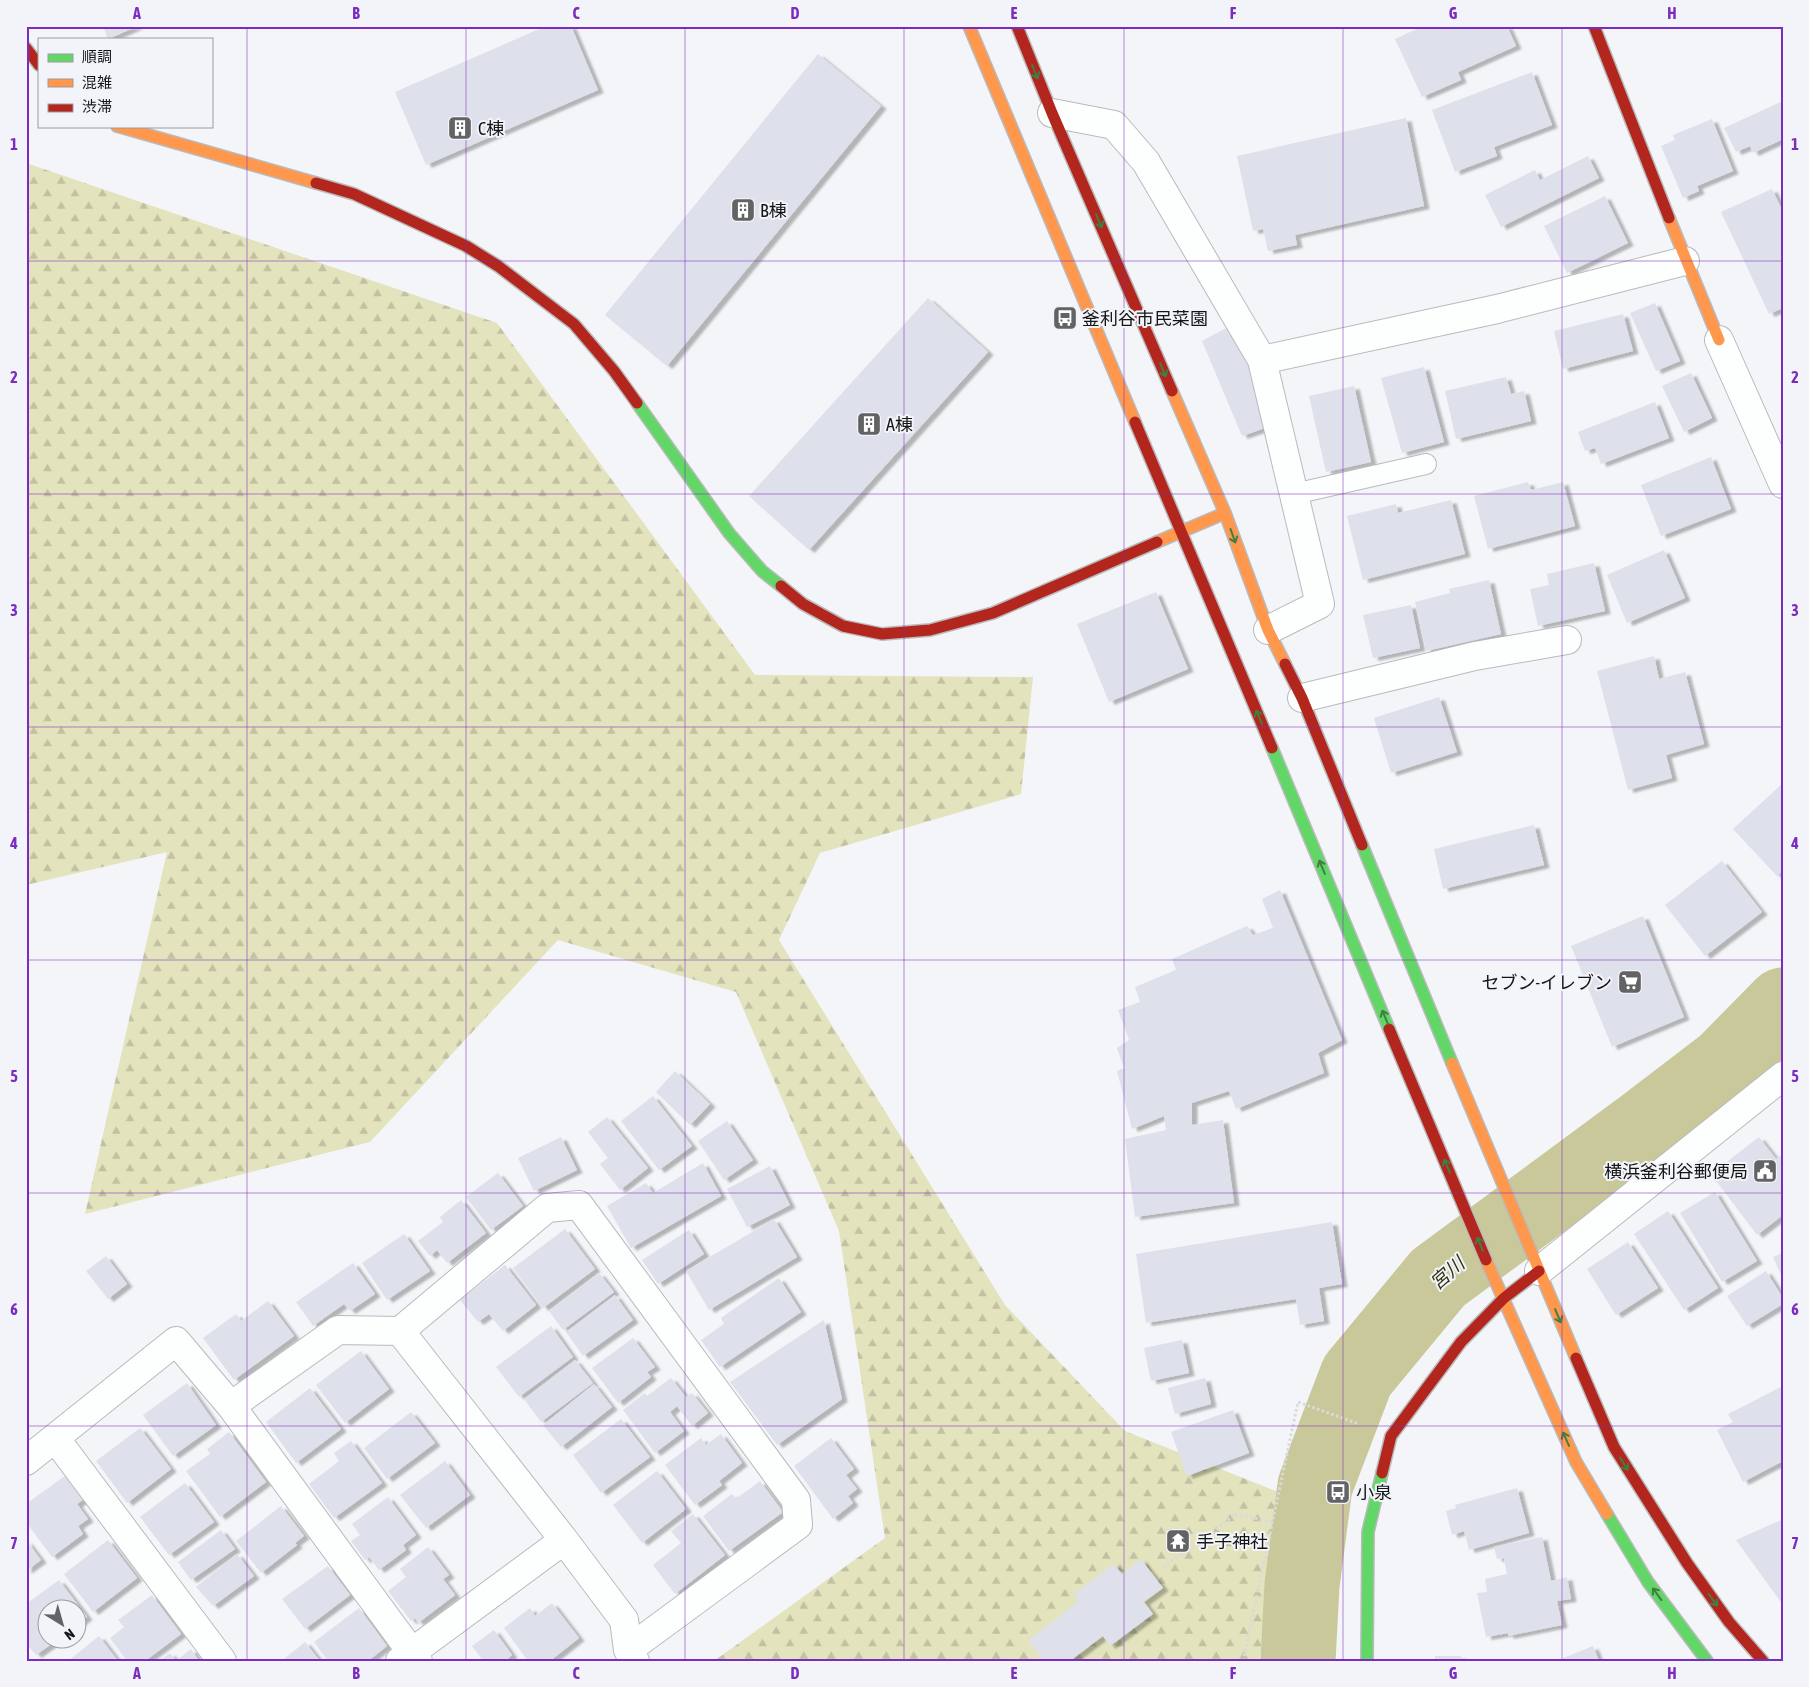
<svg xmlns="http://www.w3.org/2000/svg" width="1809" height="1687" font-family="'Asap Condensed','Noto Sans JP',sans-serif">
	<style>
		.forest { fill: url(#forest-firs) }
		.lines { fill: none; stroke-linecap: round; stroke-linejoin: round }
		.river { stroke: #c9c89a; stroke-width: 75 }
		.building { fill: #dee0eb; filter: url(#shadow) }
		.lane-casing { stroke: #bababc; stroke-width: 22 }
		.street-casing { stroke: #bababc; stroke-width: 30 }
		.fast-casing { stroke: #bababc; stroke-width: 14 }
		.slow-casing { stroke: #bababc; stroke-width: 14 }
		.jam-casing { stroke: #bababc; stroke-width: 14 }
		.path { stroke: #dadadb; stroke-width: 3; stroke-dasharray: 2.5 2.5; stroke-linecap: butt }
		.lane { stroke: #fdfefe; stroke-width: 20 }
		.street { stroke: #fdfefe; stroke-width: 28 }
		.fast { stroke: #63d668; stroke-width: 11 }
		.slow { stroke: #ff974d; stroke-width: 11 }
		.jam { stroke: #b3261e; stroke-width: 11 }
		.oneway { stroke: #3f7f43 }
		.grid { fill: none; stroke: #7b2cbf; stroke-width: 1; stroke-opacity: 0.55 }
		.labels { text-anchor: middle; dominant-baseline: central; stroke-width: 4; stroke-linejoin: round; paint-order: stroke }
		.poi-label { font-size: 18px; fill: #141516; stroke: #f3f4f9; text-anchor: start }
		.water-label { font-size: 19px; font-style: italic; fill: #333214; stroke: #f3f4f9 }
		.neatline { fill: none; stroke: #7b2cbf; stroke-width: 2 }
		.grid-label { font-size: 16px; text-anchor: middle; font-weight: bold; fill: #7b2cbf }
	</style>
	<defs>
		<pattern id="forest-firs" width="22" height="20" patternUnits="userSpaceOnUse" patternTransform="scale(1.25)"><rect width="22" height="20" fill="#e3e3be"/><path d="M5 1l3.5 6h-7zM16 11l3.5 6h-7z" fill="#c2c2a3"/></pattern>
		<filter id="shadow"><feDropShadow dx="5.5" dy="3" stdDeviation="1" flood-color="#0004"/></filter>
	</defs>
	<rect width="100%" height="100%" fill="#f4f5f8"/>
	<path class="forest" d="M26,163L497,323L755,675L1033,677L1021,794L820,853L779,940L1005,1305L1125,1431L1278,1492L1260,1661H714L885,1538L839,1231L736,992L558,940L370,1142L85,1214L167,852L26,885Z"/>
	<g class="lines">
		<path class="river" d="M1298,1661L1302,1585L1315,1486L1357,1376L1438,1278L1644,1126L1725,1064L1783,1005"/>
	</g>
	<path class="building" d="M103,26H138L108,39Z
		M546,26H571L598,90L426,165L395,92Z
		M1423,26H1507L1516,46L1458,72L1461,80L1422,97L1395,39Z
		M818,54L881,106L667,366L605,315Z
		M1532,72L1552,125L1494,147L1497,156L1455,172L1432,110Z
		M1783,101V139L1753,153L1750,146L1736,152L1724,128Z
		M1406,118L1424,206L1295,235L1297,245L1268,251L1263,229L1253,231L1237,156Z
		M1712,119L1733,171L1697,186L1699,191L1683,198L1661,146L1675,140L1673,135Z
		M1588,156L1599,178L1501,227L1485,195L1535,170L1540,180Z
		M1772,189L1783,212V308L1769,314L1721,212Z
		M1605,196L1628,243L1567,273L1544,226Z
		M928,298L988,352L809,550L749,496Z
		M1655,303L1680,361L1656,371L1630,313Z
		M1623,314L1633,351L1563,369L1554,331Z
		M1228,327L1252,361L1265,428L1242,436L1202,341Z
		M1424,367L1444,442L1402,453L1381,378Z
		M1691,373L1712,418L1684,432L1662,386Z
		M1506,377L1511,394L1524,391L1531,421L1456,439L1445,391Z
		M1354,386L1371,462L1326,472L1309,396Z
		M1655,402L1669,438L1601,464L1595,448L1585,451L1578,432Z
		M1711,457L1731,509L1661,536L1641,485Z
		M1528,482L1531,490L1563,482L1575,526L1488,549L1474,496Z
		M1451,500L1465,554L1363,580L1347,516L1396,504L1398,513Z
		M1664,550L1685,598L1627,623L1607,575Z
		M1594,563L1605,611L1538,626L1530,589L1549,585L1547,574Z
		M1489,580L1501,634L1426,651L1415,602L1450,593L1449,589Z
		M1156,592L1188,669L1109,702L1077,624Z
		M1411,605L1420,648L1373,658L1363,615Z
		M1654,656L1659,679L1685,672L1704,744L1666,755L1672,778L1628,790L1597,671Z
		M1439,697L1457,752L1391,773L1374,718Z
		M1783,783V871L1777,876L1733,829Z
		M1534,825L1544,865L1443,889L1434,849Z
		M1722,861L1762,912L1705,956L1665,905Z
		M1280,890L1342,1040L1318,1053L1324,1073L1236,1109L1229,1091L1192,1103V1125L1223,1120L1234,1203L1135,1217L1125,1139L1166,1130L1164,1116L1132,1129L1117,1071L1124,1068L1117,1048L1129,1040L1118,1010L1140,1002L1135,987L1176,970L1172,959L1247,926L1253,935L1273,928L1262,899Z
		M1643,916L1684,1017L1612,1047L1571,946Z
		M675,1071L710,1104L690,1125L656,1092Z
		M653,1096L692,1146L659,1170L621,1121Z
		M607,1117L648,1168L620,1190L600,1164L608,1158L588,1132Z
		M727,1121L753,1160L724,1180L698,1141Z
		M561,1137L577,1170L534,1191L518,1158Z
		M1759,1137L1776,1159L1783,1154V1215L1757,1235L1711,1174Z
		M703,1163L721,1196L631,1248L607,1206L646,1183L653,1193Z
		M770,1166L790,1205L747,1227L727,1189Z
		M498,1173L523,1206L491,1230L466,1197Z
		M1715,1192L1757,1261L1722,1282L1680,1213Z
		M461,1200L486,1233L447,1263L437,1250L430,1256L418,1241L443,1222L440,1217Z
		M1668,1211L1718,1288L1684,1310L1634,1234Z
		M774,1219L797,1257L709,1310L686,1271Z
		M1332,1222L1342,1284L1319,1288L1324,1321L1300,1325L1296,1299L1146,1323L1136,1254Z
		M565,1229L595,1269L543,1308L513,1268Z
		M689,1230L704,1254L658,1284L642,1260Z
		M404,1234L430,1271L387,1300L362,1263Z
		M1628,1242L1658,1288L1616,1315L1587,1269Z
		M1783,1253V1279L1773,1257Z
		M106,1256L127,1284L108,1299L86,1271Z
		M353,1263L375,1294L350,1311L344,1304L313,1326L296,1302Z
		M505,1265L536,1305L503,1331L489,1314L478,1322L460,1300Z
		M1766,1271L1783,1298V1304L1747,1326L1727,1296Z
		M599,1273L614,1292L563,1330L549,1311Z
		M779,1278L801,1312L720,1367L701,1340L724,1324L721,1318Z
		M615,1295L633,1320L583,1356L566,1332Z
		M268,1301L294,1336L234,1380L203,1338L236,1314L241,1321Z
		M824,1320L842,1399L777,1445L730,1382Z
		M551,1326L573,1357L519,1397L496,1367Z
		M633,1338L655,1367L647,1372L651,1377L618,1403L592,1368Z
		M1182,1340L1189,1373L1151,1381L1144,1348Z
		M361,1351L389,1389L345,1423L316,1385Z
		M575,1360L593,1383L541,1422L524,1399Z
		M671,1378L686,1397L692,1393L708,1413L692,1426L677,1406L670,1412L684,1431L655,1453L623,1410L645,1393L647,1396Z
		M1205,1378L1211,1404L1175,1414L1168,1388Z
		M187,1383L216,1425L173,1456L143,1415Z
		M594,1384L612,1407L561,1447L543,1425Z
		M1783,1386V1461L1743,1482L1717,1430L1733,1422L1728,1414Z
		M310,1388L341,1429L296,1463L266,1422Z
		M1233,1410L1249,1453L1187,1476L1171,1432Z
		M411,1412L435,1443L387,1479L364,1448Z
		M621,1419L650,1457L601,1493L573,1455Z
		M140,1428L171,1469L127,1503L96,1461Z
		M229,1432L266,1482L220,1517L186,1471L210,1454L207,1449Z
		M721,1434L742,1463L719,1481L722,1485L695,1505L665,1465L701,1438L706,1445Z
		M831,1438L854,1469L846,1475L857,1489L848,1496L853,1503L833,1519L794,1466Z
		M351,1441L382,1483L334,1518L309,1484L339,1461L334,1453Z
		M445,1461L470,1495L426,1528L400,1495Z
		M657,1471L686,1509L642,1543L613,1505Z
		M66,1475L84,1499L77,1504L88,1519L78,1526L83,1534L52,1557L26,1522V1504Z
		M760,1481L783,1512L729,1551L703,1516L732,1494L736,1499Z
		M185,1483L214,1522L169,1555L140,1517Z
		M1517,1488L1529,1533L1469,1550L1464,1531L1452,1535L1446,1511L1456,1508L1455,1505Z
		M388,1497L416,1535L403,1545L406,1550L379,1570L369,1557L365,1560L351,1541L360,1535L352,1524Z
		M281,1506L304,1536L295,1543L297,1545L261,1573L236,1541Z
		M693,1514L725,1555L675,1594L653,1565L681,1543L671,1531Z
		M1781,1520L1783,1524V1605L1736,1540Z
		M221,1530L235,1549L191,1580L178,1562Z
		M1542,1537L1551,1581L1567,1577L1571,1599L1557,1601L1562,1625L1508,1636V1633L1486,1637L1477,1593L1487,1592L1485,1579L1507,1574L1504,1558L1497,1559L1494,1547Z
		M26,1540L41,1560L26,1571Z
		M108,1540L137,1578L93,1612L64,1574Z
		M428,1547L449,1575L443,1579L455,1595L418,1623L415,1618L411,1621L388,1591L406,1577L400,1569Z
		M237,1554L254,1576L213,1606L196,1587Z
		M1141,1559L1163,1588L1144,1602L1153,1614L1110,1646L1103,1636L1070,1661H1044L1028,1641L1079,1601L1074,1594L1114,1564L1122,1574Z
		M328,1566L350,1595L305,1629L282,1599Z
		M59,1580L87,1617L78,1624V1610H48V1640H57L36,1655L26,1643V1604Z
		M152,1595L181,1634L145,1661H127L110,1638L124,1627L118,1620Z
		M552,1603L579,1638L550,1661H528L504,1628L530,1608L535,1616Z
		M359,1608L387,1646L368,1661H328L314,1642Z
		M494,1630L512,1655L505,1661H483L472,1646Z
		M99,1636L118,1661H68Z
		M305,1642L320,1661H285L284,1659Z
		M1593,1646L1599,1661H1556Z
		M191,1649L199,1661H159L170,1653L176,1661Z
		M1435,1656H1461L1462,1661H1435Z"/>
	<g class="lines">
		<defs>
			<path id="lane" d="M1294,494L1426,464"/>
			<path id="street" d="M1052,113L1114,125L1146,162L1262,360L1320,604L1268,630
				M1719,340L1783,484
				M1262,360L1497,309L1685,261
				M1302,698L1475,656L1567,640
				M1539,1271L1783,1076
				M400,1331L547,1208L579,1205L796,1500L798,1525L628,1650
				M231,1406L338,1330L400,1331L564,1540L624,1620L628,1650L635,1661
				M55,1438L222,1661
				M26,1461L176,1341L231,1406L418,1661
				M400,1661L564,1540"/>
			<path id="fast" d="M637,403L729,533L762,571L781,586
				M1272,748L1389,1029
				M1362,845L1452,1063
				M1607,1514L1648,1582L1707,1661
				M1367,1661L1368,1532L1382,1473"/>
			<path id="slow" d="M969,26L1135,422
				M117,126L316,183
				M1669,218L1719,340
				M1172,391L1225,513L1268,630L1285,664
				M1157,542L1225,513
				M1452,1063L1576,1358
				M1486,1260L1576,1462L1607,1514"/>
			<path id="jam" d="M1017,26L1052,113L1172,391
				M1594,26L1669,218
				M26,48L39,65
				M316,183L354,194L466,246L498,266L574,324L614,371L637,403
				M1135,422L1272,748
				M781,586L803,604L843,626L882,634L930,630L993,613L1157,542
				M1285,664L1302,698L1362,845
				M1389,1029L1486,1260
				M1576,1358L1614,1447L1687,1563L1729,1622L1763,1661
				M1382,1473L1391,1436L1461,1342L1504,1298L1539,1271"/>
		</defs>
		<use href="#lane" class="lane-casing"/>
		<use href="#street" class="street-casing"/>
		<use href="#fast" class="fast-casing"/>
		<use href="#slow" class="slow-casing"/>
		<use href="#jam" class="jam-casing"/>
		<path class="path" d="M1163,1567L1206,1538L1235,1514L1273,1522
			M1243,1661L1298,1402L1359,1424"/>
		<use href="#lane" class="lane"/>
		<use href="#street" class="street"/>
		<use href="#fast" class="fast"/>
		<use href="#slow" class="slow"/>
		<use href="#jam" class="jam"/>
	</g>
	<defs><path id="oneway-shaft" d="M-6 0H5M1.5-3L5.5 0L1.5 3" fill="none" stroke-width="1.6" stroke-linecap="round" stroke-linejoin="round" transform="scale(1.25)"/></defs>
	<g class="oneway">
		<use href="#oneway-shaft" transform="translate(1035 72) rotate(68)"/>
		<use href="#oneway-shaft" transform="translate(1099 221) rotate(67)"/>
		<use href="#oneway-shaft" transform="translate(1163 370) rotate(67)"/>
		<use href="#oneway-shaft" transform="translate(1233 536) rotate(70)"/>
		<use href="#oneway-shaft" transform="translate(1259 717) rotate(-113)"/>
		<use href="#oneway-shaft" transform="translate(1322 867) rotate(-113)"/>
		<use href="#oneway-shaft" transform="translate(1385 1017) rotate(-113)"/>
		<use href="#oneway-shaft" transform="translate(1447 1166) rotate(-113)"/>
		<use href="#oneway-shaft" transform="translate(1480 1244) rotate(-113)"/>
		<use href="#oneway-shaft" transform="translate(1558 1316) rotate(67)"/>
		<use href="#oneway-shaft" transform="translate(1566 1439) rotate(-114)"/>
		<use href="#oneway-shaft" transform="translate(1624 1464) rotate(58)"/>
		<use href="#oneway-shaft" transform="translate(1657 1594) rotate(-126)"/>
		<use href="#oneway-shaft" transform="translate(1713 1600) rotate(54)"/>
	</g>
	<path class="grid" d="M247,26V1661M466,26V1661M685,26V1661M904,26V1661M1124,26V1661M1343,26V1661M1562,26V1661M26,261H1783M26,494H1783M26,727H1783M26,960H1783M26,1193H1783M26,1426H1783"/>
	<defs>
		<symbol id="building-square" viewBox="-11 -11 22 22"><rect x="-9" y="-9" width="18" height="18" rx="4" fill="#626365" stroke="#f3f4f9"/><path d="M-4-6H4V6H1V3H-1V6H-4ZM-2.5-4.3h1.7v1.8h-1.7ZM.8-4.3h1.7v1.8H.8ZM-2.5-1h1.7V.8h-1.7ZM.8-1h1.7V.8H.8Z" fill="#fff"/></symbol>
		<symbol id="bus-square" viewBox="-11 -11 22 22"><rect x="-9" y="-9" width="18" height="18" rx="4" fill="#626365" stroke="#f3f4f9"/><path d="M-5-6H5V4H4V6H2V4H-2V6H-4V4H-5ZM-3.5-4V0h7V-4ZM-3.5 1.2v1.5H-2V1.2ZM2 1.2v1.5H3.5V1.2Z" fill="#fff"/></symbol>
		<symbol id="supermarket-square" viewBox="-11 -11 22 22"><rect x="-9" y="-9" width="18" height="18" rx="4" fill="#626365" stroke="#f3f4f9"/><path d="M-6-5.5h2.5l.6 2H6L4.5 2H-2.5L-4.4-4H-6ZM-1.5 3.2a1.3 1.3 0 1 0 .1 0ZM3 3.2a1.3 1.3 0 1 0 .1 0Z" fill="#fff"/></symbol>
		<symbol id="civic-square" viewBox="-11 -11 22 22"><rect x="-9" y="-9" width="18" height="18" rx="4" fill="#626365" stroke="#f3f4f9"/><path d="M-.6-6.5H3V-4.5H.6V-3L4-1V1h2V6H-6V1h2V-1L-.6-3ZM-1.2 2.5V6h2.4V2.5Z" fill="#fff"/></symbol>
		<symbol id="temple-square" viewBox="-11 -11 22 22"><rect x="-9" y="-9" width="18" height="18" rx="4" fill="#626365" stroke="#f3f4f9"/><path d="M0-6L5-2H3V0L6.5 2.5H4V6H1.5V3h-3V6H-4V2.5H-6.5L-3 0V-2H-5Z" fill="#fff"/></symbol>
	</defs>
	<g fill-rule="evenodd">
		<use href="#building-square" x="446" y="114" width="28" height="28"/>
		<use href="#building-square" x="729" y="196" width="28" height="28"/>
		<use href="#bus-square" x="1051" y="304" width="28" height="28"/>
		<use href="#building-square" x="855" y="410" width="28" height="28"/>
		<use href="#supermarket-square" x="1616" y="968" width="28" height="28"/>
		<use href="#civic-square" x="1751" y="1157" width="28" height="28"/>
		<use href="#bus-square" x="1324" y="1478" width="28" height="28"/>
		<use href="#temple-square" x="1164" y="1527" width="28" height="28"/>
	</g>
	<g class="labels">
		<g class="poi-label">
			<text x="478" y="128">C棟</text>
			<text x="760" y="210">B棟</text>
			<text x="1082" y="318">釜利谷市民菜園</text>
			<text x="886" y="424">A棟</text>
			<text x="1612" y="982" text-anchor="end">セブン-イレブン</text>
			<text x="1748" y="1171" text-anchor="end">横浜釜利谷郵便局</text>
			<text x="1356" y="1492">小泉</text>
			<text x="1196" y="1541">手子神社</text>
		</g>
		<g class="water-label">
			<text transform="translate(1447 1273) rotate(-41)">宮川</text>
		</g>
	</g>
	<rect width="1809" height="1687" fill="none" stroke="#f3f4f9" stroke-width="55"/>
	<rect x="38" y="38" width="175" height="90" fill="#f3f4f9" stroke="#9a9b9e"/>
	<rect x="48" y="54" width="25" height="8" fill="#63d668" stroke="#9a9b9e"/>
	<text x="82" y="62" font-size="15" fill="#141516">順調</text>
	<rect x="48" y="79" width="25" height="8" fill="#ff974d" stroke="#9a9b9e"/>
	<text x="82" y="88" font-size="15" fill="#141516">混雑</text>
	<rect x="48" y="104" width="25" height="8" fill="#b3261e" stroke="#9a9b9e"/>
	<text x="82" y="112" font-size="15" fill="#141516">渋滞</text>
	<g transform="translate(62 1624) rotate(143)"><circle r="24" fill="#f3f4f9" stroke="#9a9b9e"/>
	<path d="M0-4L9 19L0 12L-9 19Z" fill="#626365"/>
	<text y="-8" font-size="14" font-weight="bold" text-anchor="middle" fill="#141516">N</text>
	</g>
	<rect x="28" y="28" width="1754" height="1632" class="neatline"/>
	<g class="grid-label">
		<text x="137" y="19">A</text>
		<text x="356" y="19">B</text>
		<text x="576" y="19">C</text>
		<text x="795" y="19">D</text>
		<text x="1014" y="19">E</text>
		<text x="1233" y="19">F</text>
		<text x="1453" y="19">G</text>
		<text x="1672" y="19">H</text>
		<text x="14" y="150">1</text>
		<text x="1795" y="150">1</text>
		<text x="14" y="383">2</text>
		<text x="1795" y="383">2</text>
		<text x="14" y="616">3</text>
		<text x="1795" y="616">3</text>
		<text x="14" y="849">4</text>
		<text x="1795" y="849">4</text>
		<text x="14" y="1082">5</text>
		<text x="1795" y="1082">5</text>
		<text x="14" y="1315">6</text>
		<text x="1795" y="1315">6</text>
		<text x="14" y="1549">7</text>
		<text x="1795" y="1549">7</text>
		<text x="137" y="1679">A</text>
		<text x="356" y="1679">B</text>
		<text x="576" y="1679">C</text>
		<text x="795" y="1679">D</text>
		<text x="1014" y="1679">E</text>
		<text x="1233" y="1679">F</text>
		<text x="1453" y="1679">G</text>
		<text x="1672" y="1679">H</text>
	</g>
</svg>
